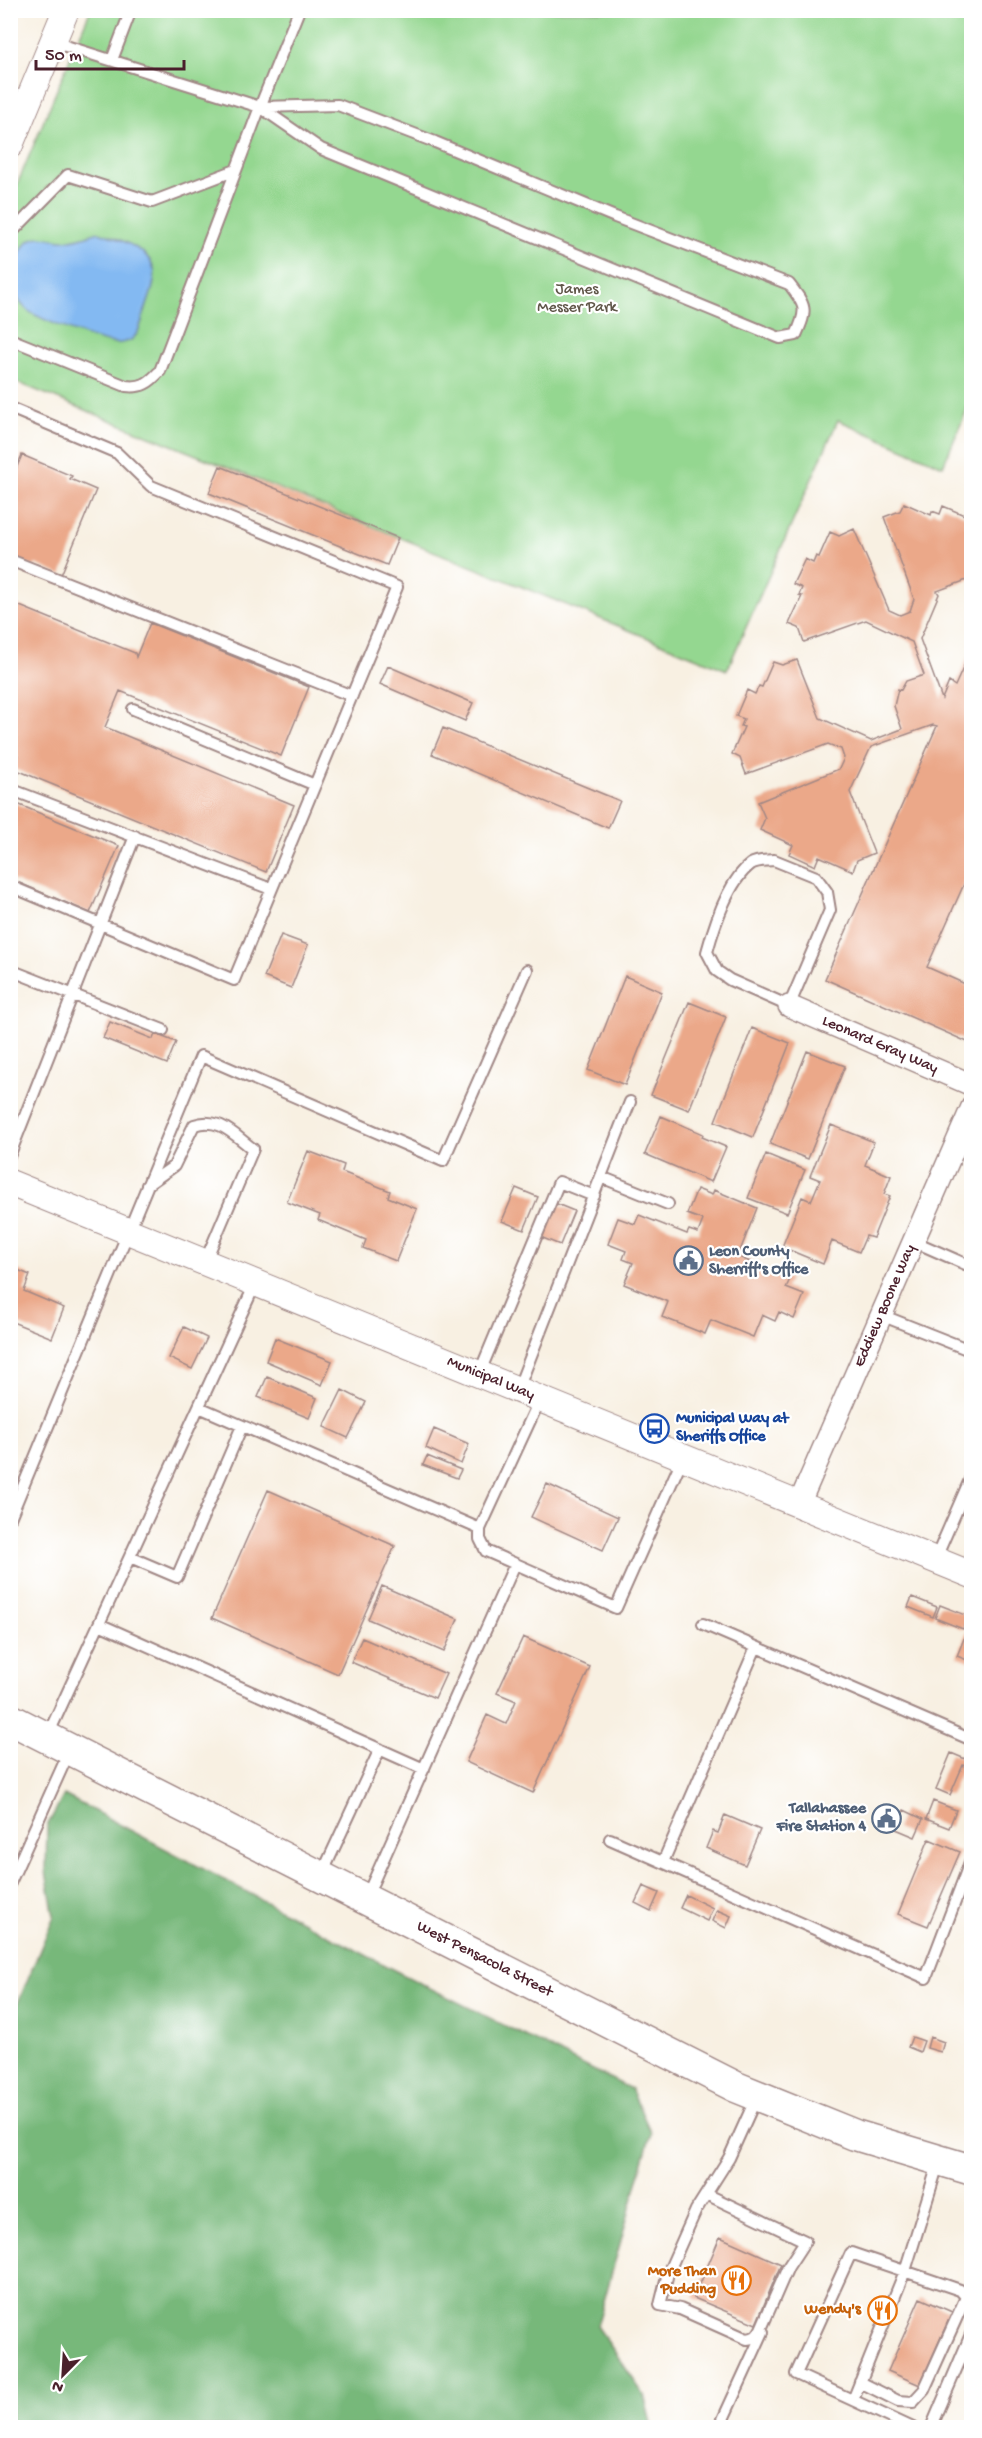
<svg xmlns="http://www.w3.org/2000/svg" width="982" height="2438" font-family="'Gochi Hand',sans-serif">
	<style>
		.green { fill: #94d790; stroke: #6f7b5e; stroke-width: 1.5 }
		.forest { fill: #77b87a; stroke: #606c52; stroke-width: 1.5 }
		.water { fill: #83b9f2; stroke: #666c8e; stroke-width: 1.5 }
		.building { fill: #eba889 }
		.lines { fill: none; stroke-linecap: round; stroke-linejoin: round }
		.service-casing { stroke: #a18886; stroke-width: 14 }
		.minor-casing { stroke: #a18886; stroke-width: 24 }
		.tertiary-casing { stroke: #a18886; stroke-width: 28 }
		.secondary-casing { stroke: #a18886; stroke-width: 33 }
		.service { stroke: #fff; stroke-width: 10 }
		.minor { stroke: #fff; stroke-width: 21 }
		.tertiary { stroke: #fff; stroke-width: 26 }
		.secondary { stroke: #fff; stroke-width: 30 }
		.labels { text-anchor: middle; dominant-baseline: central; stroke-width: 4.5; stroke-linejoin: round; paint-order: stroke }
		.park-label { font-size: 16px; fill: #605649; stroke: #fff }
		.street-label { font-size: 16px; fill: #4a1f2b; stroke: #fff }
		.service-label { font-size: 16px; font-weight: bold; fill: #4e5e75; stroke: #fff; text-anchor: start }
		.transit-label { font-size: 16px; font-weight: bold; fill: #164399; stroke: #fff; text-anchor: start }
		.food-label { font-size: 16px; font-weight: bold; fill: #c56008; stroke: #fff; text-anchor: end }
	</style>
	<rect width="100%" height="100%" fill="#fff"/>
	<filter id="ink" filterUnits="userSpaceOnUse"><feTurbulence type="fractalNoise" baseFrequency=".0167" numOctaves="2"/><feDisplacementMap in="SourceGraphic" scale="12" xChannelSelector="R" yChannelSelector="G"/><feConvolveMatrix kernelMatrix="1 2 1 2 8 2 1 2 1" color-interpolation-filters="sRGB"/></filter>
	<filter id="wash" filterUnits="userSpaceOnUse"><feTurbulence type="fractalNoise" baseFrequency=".008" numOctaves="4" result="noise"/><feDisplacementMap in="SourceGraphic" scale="24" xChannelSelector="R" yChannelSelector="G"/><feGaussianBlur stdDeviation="1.35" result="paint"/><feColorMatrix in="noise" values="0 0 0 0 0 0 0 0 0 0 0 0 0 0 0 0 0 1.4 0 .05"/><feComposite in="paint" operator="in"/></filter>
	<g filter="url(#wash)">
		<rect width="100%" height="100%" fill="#f8f0e2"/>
		<path class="green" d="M90,11H971V400L943,466L838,420L727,670L11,380V199Z"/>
		<path class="forest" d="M64,1795L390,1968L631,2089L651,2133L597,2326L644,2395L652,2427H11V2007L17,2005L54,1916L46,1872L47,1826Z"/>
		<path class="water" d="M99,232C116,238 149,248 154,269C157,281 148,302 144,314C141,323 139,336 129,341C126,342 119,344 115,343C102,343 35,318 26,309C17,301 14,291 15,280C15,265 21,237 40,237C49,237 58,241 68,240C77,240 89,235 99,232Z"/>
		<g id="blocks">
			<path class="building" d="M22,455L72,476L70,479L96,490L61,575L36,564L34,567L10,557V483Z
				M220,466L398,538L387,565L209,493Z
				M904,503L931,515L932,511L940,514L943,506L969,517L966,525L972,528V578L937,591L939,594L920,639L942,699L949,682L955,686L972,648V866L927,967L972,987V1044L825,979L937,726L933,725L871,747L850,792L874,853L857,860L853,871L819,856L815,866L789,854L793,845L760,830L765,818L758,802L839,769L844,758L841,749L828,744L746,774L740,758L732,754L744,727L741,726L744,719L736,716L747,690L755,694L759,686L762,687L773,662L782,665L797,660L820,718L871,741L902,729L894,706L898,689L901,690L906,681L924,675L912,642L866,620L804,642L799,628L789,624L802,596L799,595L802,588L793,584L805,559L813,563L816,556L819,557L830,532L839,536L854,529L889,610L900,615L910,611L914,599L884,517L900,511Z
				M10,602L135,653L136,657L150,623L309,687L281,756L120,691L105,727L294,805L266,872L12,768L18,756L10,753Z
				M388,666L473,703L465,721L380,684Z
				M443,728L620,801L608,828L432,754Z
				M10,801L119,846L90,913L10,879Z
				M281,935L308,945L291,988L264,977Z
				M625,976L662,992L625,1085L588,1070Z
				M689,1002L726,1017L689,1110L651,1095Z
				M110,1022L153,1039L155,1034L176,1042L167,1064L103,1038Z
				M752,1028L790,1043L753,1137L715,1121Z
				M807,1051L845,1066L808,1159L770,1144Z
				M661,1116L703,1134L702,1137L726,1147L711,1182L645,1154Z
				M831,1125L874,1142L865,1165L891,1176L884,1194L890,1196L873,1238L866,1236L859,1252L832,1241L823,1264L782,1247L802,1197L811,1201L820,1180L810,1176Z
				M308,1151L344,1165L342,1172L390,1191L388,1197L417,1209L396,1261L363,1248L366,1240L318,1220L320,1215L287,1202Z
				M766,1154L805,1170L787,1213L748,1198Z
				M516,1188L538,1197L524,1230L502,1221Z
				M697,1189L712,1195L714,1190L757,1208L740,1251L744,1252L741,1258L790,1279L786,1288L804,1295L794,1319L779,1312L775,1321L762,1315L753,1337L711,1320L705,1334L662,1317L668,1302L624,1284L633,1263L623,1259L626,1251L608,1244L618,1218L635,1224L639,1215L687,1234L689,1230L698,1233L703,1220L687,1214Z
				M552,1202L574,1211L560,1245L538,1236Z
				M10,1267L30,1275L24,1291L64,1308L52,1338L10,1321Z
				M184,1327L207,1338L192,1369L169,1358Z
				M275,1338L332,1361L322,1385L266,1361Z
				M267,1377L317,1398L309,1418L258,1397Z
				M342,1390L366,1402L348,1438L324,1427Z
				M434,1429L469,1444L461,1464L426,1448Z
				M427,1456L461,1470L457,1478L423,1465Z
				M547,1484L618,1517L603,1550L531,1517Z
				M268,1490L395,1546L338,1674L212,1618Z
				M382,1586L458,1619L444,1652L368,1619Z
				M912,1597L937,1607L933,1617L908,1607Z
				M940,1605L968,1616L963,1629L935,1618Z
				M967,1631L972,1633V1662L957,1656Z
				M523,1637L590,1667L533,1793L466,1762L487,1715L506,1724L516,1701L497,1693Z
				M362,1638L446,1674L435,1698L351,1662Z
				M951,1753L970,1761L968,1767L963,1765L950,1795L936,1789Z
				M933,1801L956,1810L949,1828L926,1819Z
				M904,1810L923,1819L915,1837L896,1829Z
				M725,1815L760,1830L745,1865L706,1848L713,1831L718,1833Z
				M929,1839L960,1852L928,1926L898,1914Z
				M643,1886L659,1893L651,1911L635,1903Z
				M686,1895L713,1908L707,1921L680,1908Z
				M717,1910L731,1916L726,1928L712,1921Z
				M912,2037L924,2041L920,2052L908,2047Z
				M930,2037L944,2042L941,2052L927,2048Z
				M720,2237L781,2264L756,2324L694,2298Z
				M920,2298L952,2312L920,2385L888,2371Z"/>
		</g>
	</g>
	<g filter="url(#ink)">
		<use href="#blocks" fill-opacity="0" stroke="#a18886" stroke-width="1.5"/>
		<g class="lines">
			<defs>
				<path id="service" d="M53,42L260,107L321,149L780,338L796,335C808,309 806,306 789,284L615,217L435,142L338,105L260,107
					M112,60L131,10
					M10,234L68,175L152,202L236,170
					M10,339L126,386C142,388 149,383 160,371L260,107L299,10
					M10,408L117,453L151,486L397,587L234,980L10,886
					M10,560L352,696
					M133,709L315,785
					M10,789L271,889
					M774,860L816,877L827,892L830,910L789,1006L730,980L717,971L707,952C714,926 729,880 751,864C757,860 767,861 774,860Z
					M10,970L163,1030
					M10,1154L135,836
					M601,1177L668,1204
					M147,1185L174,1166L194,1125C219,1116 234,1135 253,1149L205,1262
					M913,1241L972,1267
					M881,1315L972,1351
					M479,1374L559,1182L594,1196
					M518,1389L630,1102
					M540,1399L480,1529V1539L486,1551L616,1608L683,1457
					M199,1407L480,1529
					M10,1518L201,1056L443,1161L527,970
					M130,1557L177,1577L242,1426
					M935,1560L972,1475
					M99,1624L424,1769
					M703,1624L972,1740
					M47,1737L256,1282
					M610,1839L926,1978L972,1857
					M663,1862L756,1647
					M322,1874L380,1749
					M10,1883L69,1752
					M366,1898L515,1564
					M706,2194L805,2241
					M660,2305L668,2273L696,2210L729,2158L757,2096
					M660,2305L680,2309L747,2339C755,2338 757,2336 761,2329L788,2267L805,2241
					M860,2382L898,2401L913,2402L924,2390L966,2297
					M853,2400L905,2271L939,2161
					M719,2428L763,2332
					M913,2428L796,2374L851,2253L960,2290L970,2301L972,2307
					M931,2428L972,2332"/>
				<g id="minor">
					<path id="s1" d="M789,1006L972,1085"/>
					<path id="s2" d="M799,1504L972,1107"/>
				</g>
				<g id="tertiary">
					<path d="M10,145L66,10"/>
					<path id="s3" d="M10,1183L972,1575"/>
				</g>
				<g id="secondary">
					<path id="s4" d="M10,1719L736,2087L855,2135L972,2170"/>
				</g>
			</defs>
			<use href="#service" class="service-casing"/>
			<use href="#minor" class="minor-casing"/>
			<use href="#tertiary" class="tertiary-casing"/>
			<use href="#secondary" class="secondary-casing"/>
			<use href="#service" class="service"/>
			<use href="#minor" class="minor"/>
			<use href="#tertiary" class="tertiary"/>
			<use href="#secondary" class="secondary"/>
		</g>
	</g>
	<defs>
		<symbol id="civic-ring" viewBox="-11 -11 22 22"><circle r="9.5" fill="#fff" stroke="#5c6f8a" stroke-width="1.5"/><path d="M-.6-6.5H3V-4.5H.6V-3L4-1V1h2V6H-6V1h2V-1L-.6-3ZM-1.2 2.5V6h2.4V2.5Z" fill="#5c6f8a"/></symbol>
		<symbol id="bus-ring" viewBox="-11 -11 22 22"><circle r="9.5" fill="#fff" stroke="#1a4fb4" stroke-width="1.5"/><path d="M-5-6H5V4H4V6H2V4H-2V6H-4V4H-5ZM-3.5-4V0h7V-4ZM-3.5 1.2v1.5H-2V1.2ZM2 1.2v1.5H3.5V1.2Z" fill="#1a4fb4"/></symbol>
		<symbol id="restaurant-ring" viewBox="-11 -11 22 22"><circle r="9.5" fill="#fff" stroke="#e8710a" stroke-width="1.5"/><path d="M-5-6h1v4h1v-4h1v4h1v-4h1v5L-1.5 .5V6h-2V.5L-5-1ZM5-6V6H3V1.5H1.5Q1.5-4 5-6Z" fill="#e8710a"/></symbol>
	</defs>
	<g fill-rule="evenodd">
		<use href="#civic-ring" x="672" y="1244" width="33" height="33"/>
		<use href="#bus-ring" x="638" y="1412" width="33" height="33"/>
		<use href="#civic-ring" x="870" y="1802" width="33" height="33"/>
		<use href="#restaurant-ring" x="720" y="2264" width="33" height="33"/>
		<use href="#restaurant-ring" x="866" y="2294" width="33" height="33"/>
	</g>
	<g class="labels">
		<g class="park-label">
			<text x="577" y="290">James<tspan x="577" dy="18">Messer Park</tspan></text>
		</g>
		<g class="street-label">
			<text stroke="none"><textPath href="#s1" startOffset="99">Leonard Gray Way</textPath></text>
			<text stroke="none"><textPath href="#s2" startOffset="216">Eddiew Boone Way</textPath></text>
			<text stroke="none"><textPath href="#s3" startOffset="519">Municipal Way</textPath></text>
			<text stroke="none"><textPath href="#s4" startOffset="532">West Pensacola Street</textPath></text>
		</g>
		<g class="service-label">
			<text x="709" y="1252">Leon County<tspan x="709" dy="18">Sherriff's Office</tspan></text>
			<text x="866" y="1809" text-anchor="end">Tallahassee<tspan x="866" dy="18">Fire Station 4</tspan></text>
		</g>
		<g class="transit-label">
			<text x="676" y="1419">Municipal Way at<tspan x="676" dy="18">Sheriffs Office</tspan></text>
		</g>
		<g class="food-label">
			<text x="716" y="2272">More Than<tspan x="716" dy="18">Pudding</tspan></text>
			<text x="861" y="2310">Wendy's</text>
		</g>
	</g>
	<rect width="982" height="2438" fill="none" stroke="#fff" stroke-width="36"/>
	<g transform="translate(63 2375) rotate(204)" stroke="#ffffff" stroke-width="4.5" paint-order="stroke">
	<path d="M0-4.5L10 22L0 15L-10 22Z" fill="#4a1f2b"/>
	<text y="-9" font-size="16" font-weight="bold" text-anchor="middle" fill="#4a1f2b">N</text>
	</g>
	<path d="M36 60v9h148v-9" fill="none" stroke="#4a1f2b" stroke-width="3"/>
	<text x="45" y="60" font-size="18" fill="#4a1f2b" stroke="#ffffff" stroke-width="4.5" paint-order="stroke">50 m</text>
</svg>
